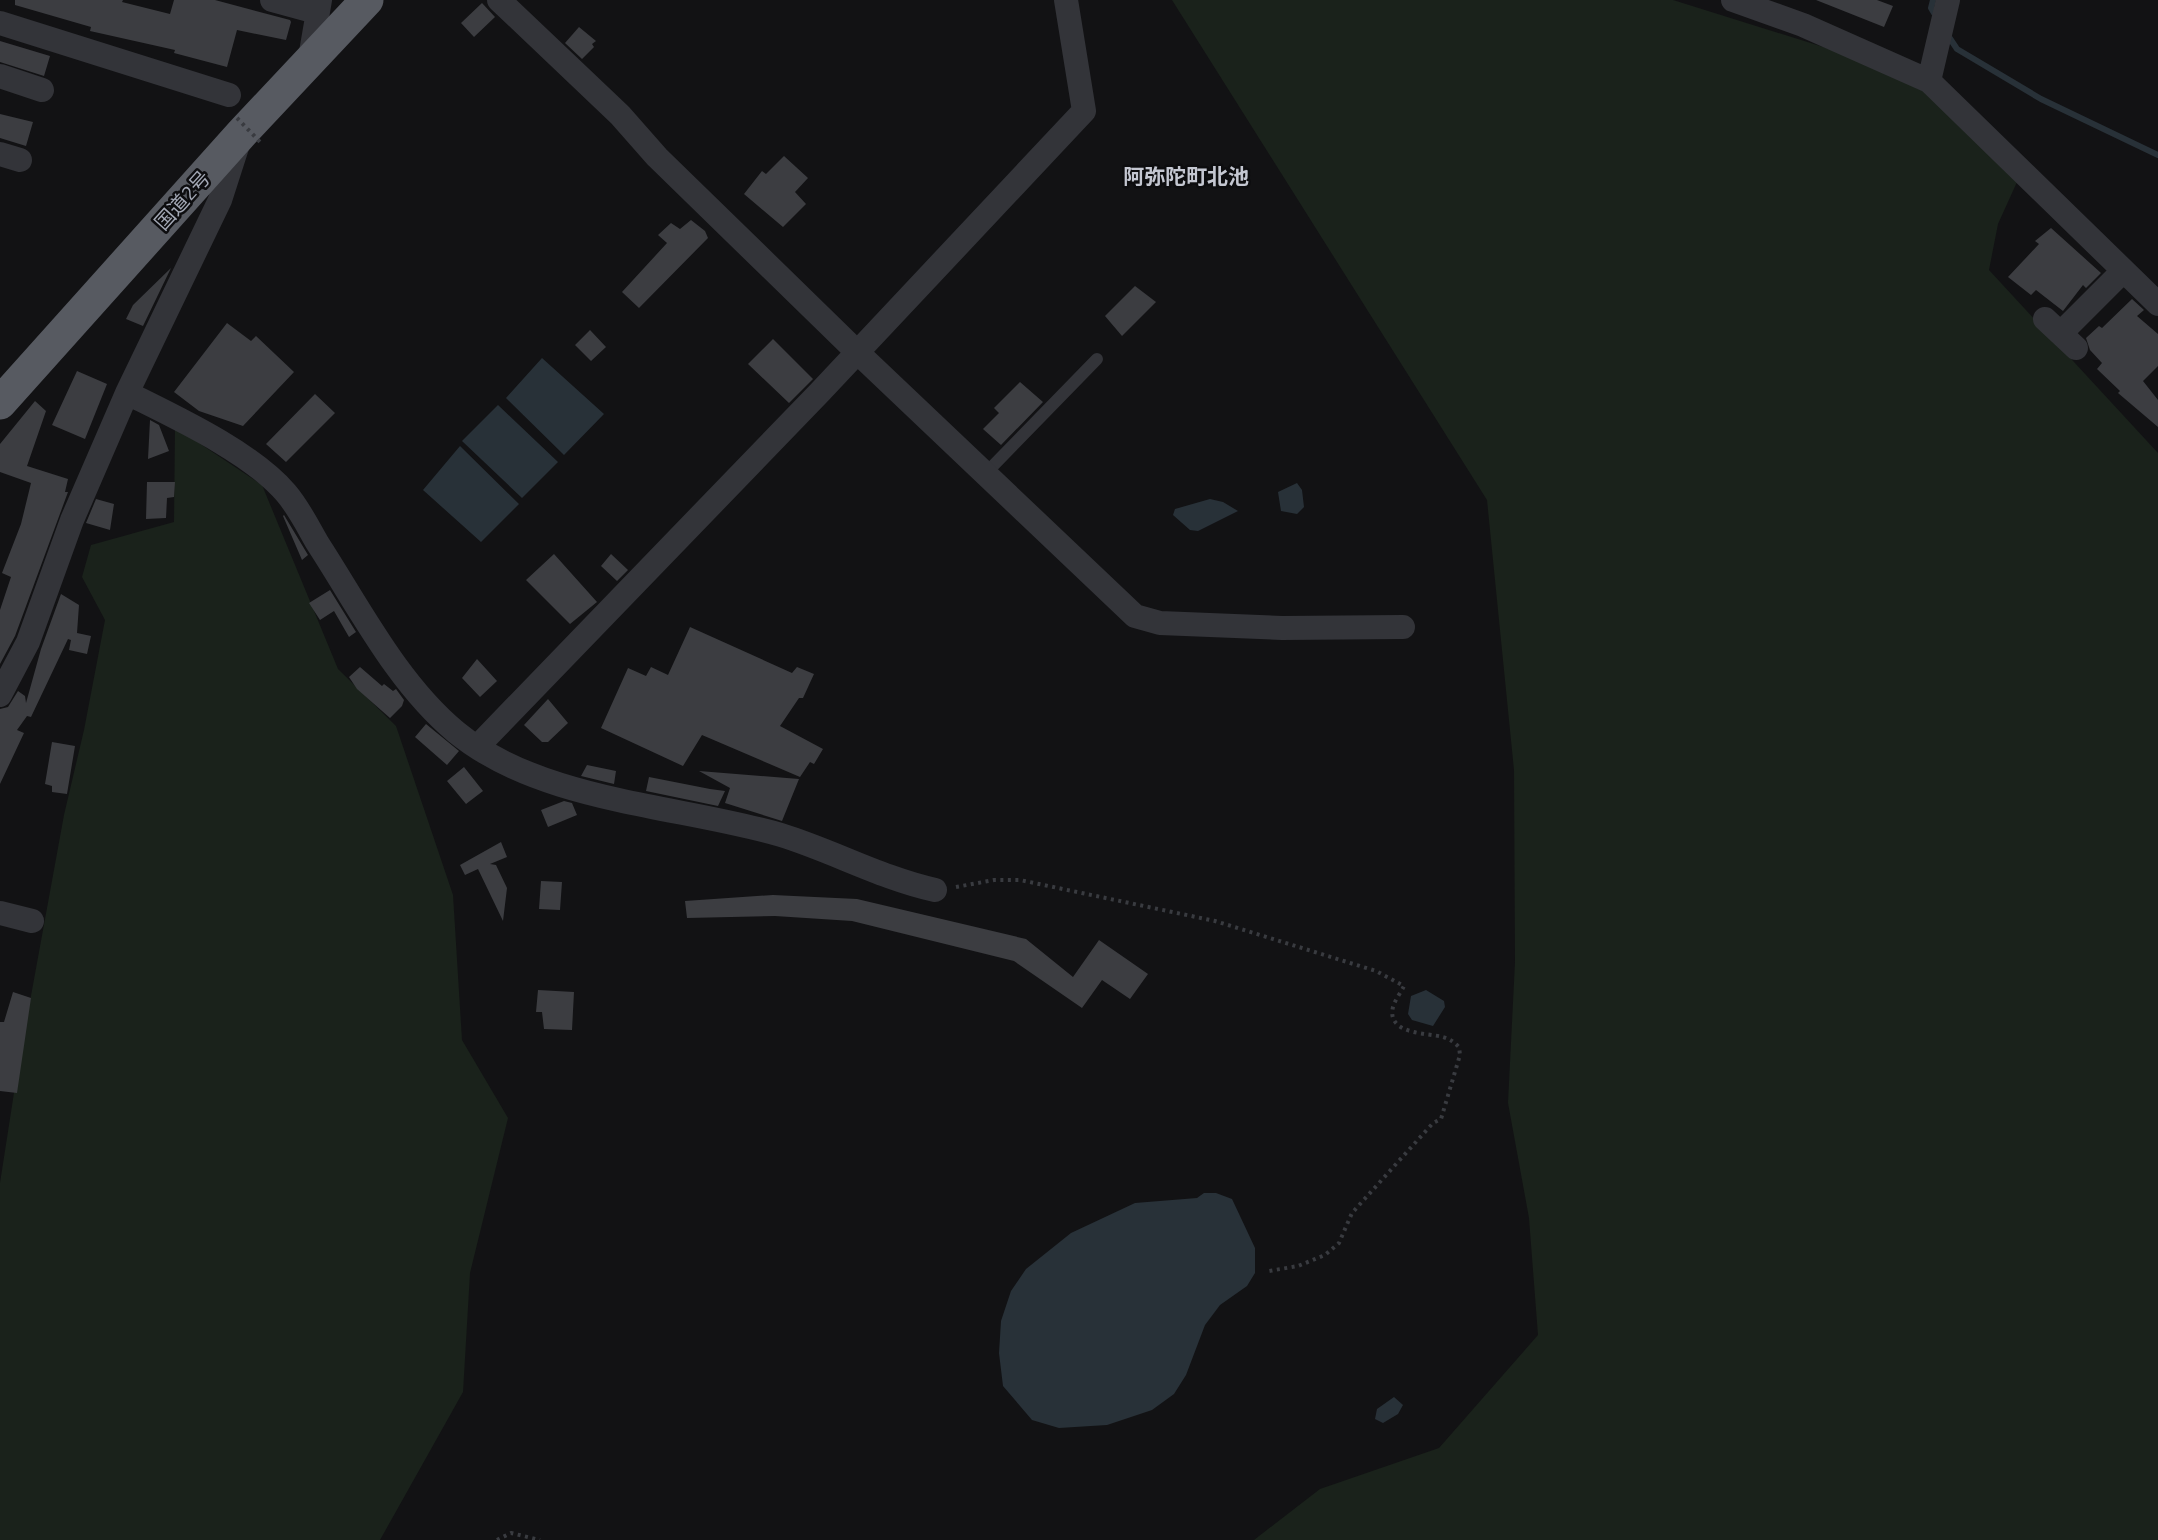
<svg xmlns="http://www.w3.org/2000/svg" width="2158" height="1540" font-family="Ubuntu,'Noto Sans JP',sans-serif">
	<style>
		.green { fill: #1a221b }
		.water { fill: #283138 }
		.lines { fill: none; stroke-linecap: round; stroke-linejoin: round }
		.stream { stroke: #283138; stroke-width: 6 }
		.building { fill: #3c3d41 }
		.path { stroke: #393b40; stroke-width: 4; stroke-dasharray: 3 4.5; stroke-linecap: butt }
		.service { stroke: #333439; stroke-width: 12 }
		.minor { stroke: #333439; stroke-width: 24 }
		.trunk { stroke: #575a61; stroke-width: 33 }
		.path-bridge { stroke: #393b40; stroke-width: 4; stroke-dasharray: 3 4.5; stroke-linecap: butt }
		.labels { text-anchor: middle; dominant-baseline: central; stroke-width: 5; stroke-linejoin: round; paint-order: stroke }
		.street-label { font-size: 20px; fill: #a3a8b5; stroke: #0d0d0f }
		.neighbourhood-label { font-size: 21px; font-weight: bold; fill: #c4c7d1; stroke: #0d0d0f }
	</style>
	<rect width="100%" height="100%" fill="#121214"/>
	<path class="green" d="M1172,0H1673L1852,56L1929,94L2017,182L1998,224L1989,270L2158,453V1540H1254L1320,1489L1439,1448L1538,1335L1529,1218L1508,1103L1515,962L1514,770L1487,500Z
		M175,427L262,485L338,669L396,726L453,895L462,1040L508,1118L470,1273L463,1392L380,1540H0V1183L18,1067L64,815L84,730L105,620L82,577L91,545L174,522Z"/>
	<path class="water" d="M542,358L604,414L564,455L506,398Z
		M498,405L558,462L522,498L462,441Z
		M460,446L519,504L481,542L423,490Z
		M1297,483L1302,490L1304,507L1297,514L1281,511L1278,492Z
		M1210,499L1223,502L1238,511L1198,531L1190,530L1173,515L1175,509Z
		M1426,990L1444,1001L1445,1007L1433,1026L1412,1020L1408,1014L1411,996Z
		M1204,1193H1216L1232,1199L1255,1248V1273L1247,1286L1220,1305L1205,1325L1186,1375L1174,1394L1152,1410L1107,1425L1059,1428L1032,1420L1003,1386L999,1353L1001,1321L1011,1291L1026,1269L1071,1233L1135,1203L1197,1198Z
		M1394,1397L1403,1405L1398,1414L1383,1423L1375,1419L1377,1409Z"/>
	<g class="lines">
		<path class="stream" d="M1933,0L1931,8L1937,18
			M1947,34L1957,49L2041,99L2158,155"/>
	</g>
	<path class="building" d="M15,0H123L122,2L170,14L174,0H215L290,20L291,22L286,40L237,30L227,67L174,53L175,50L90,31L91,27L15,5Z
		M1816,0H1877L1893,6L1884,27Z
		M482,3L495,17L474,37L461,23Z
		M579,27L596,41L592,44L594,47L582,59L565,43Z
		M0,41L50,56L44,76L0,62Z
		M0,114L33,122L26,146L0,138Z
		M784,156L808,178L795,192L806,204L783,227L744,194L762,171L766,174Z
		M691,220L705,231L708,238L639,308L622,292L667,243L658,235L671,223L680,229Z
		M2051,228L2101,273L2086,288L2083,285L2063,311L2036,290L2031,295L2008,277L2039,244L2035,241Z
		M171,268L143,326L126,319L133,305Z
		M1135,286L1156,302L1122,336L1105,316Z
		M2132,299L2144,310L2137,316L2158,334V366L2143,381L2158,400V427L2118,393L2120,391L2097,369L2102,363L2090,350L2086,338L2099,326L2102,328Z
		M227,323L251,341L256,336L294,372L243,426L199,411L174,392Z
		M590,330L606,347L591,361L575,345Z
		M773,339L813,379L789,403L748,364Z
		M77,371L107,384L85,439L52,425Z
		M1020,382L1043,402L1001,445L983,429L999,413L994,408Z
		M315,394L335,413L286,462L266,444Z
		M35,401L46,411L27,466L68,479L65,492H68L15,636L0,664V610L11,577L2,573L21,524L31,483L0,472V444Z
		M150,420L159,425L169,451L148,459Z
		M147,482H175L174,497L167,498L166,518L146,519Z
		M96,499L114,504L110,530L86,523Z
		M284,515L308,555L302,560L283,516Z
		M554,554L597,602L570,624L526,580Z
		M611,554L628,570L617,581L601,566Z
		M330,590L356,632L349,637L334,611L320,620L309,603Z
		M61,594L79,605L77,633L91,636L87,654L69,650L71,640L68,639L31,717L27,716L17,730L24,733L0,784V709L8,707L18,691L25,696L26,703L41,649Z
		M690,627L792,673L797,667L814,674L803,698H799L780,726L823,749L814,764L810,762L800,777L702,735L683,766L601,728L628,668L646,676L651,667L668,675Z
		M477,659L497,681L480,697L462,678Z
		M360,667L382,686L384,684L393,691L396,689L404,700L402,706L390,718L357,689L349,677Z
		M548,699L568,723L548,742H542L524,725Z
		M426,724L459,751L447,765L415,737Z
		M52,742L75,746L67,794L52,792V786L45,784Z
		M587,765L616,771L614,784L581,776Z
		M464,767L483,791L466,804L447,781Z
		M699,771L799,779L782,821L725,803L730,788Z
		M649,777L710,789L725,791L718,806L646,791Z
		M564,801L572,803L577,815L548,827L541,810Z
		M501,842L507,857L490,864L496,865L507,888L503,921L478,869L465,875L460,865Z
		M541,881L562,882L560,910L539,909Z
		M773,895L857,899L1026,939L1073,977L1099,940L1148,974L1130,999L1102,980L1082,1008L1014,961L852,921L775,916L687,918L685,901Z
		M538,990L574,992L572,1030L544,1029L542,1012H536Z
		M13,992L31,998L17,1093L0,1091V1022H4Z"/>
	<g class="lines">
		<path class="path" d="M956,887L994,880H1020L1215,921L1376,971L1404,986C1401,992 1395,1000 1393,1007C1386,1035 1429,1033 1443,1037C1450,1039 1454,1042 1459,1047L1460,1055L1441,1119L1433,1123L1352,1213L1339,1243L1325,1255L1298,1266L1269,1271
			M497,1540L511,1533L540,1540"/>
		<path class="service" d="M985,474L1097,359"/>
		<path class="minor" d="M272,0L316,12
			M499,0L620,115L657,157L856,351L1135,616L1160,623L1282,628L1403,627
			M1733,0L1803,25L1929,81L2158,304
			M0,23L229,95
			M310,58L320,0
			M0,76L42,90
			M1929,81L1948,0
			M0,154L20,160
			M2045,319L2076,348
			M2061,333L2123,271
			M127,393C175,417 251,452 286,493C299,508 308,527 318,544C359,607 397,683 456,732C541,802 678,805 781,835C833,851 881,878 935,890
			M0,695L28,642L72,520L127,393L220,200L239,141
			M478,746L820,392L1084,111L1066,0
			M0,913L32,921"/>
		<path class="trunk" d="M0,403L242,133L367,0"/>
		<path class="path-bridge" d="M237,118L262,144"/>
	</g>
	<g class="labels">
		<g class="street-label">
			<text transform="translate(182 200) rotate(-48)">国道2号</text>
		</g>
		<g class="neighbourhood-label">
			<text x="1186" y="176">阿弥陀町北池</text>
		</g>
	</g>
</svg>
